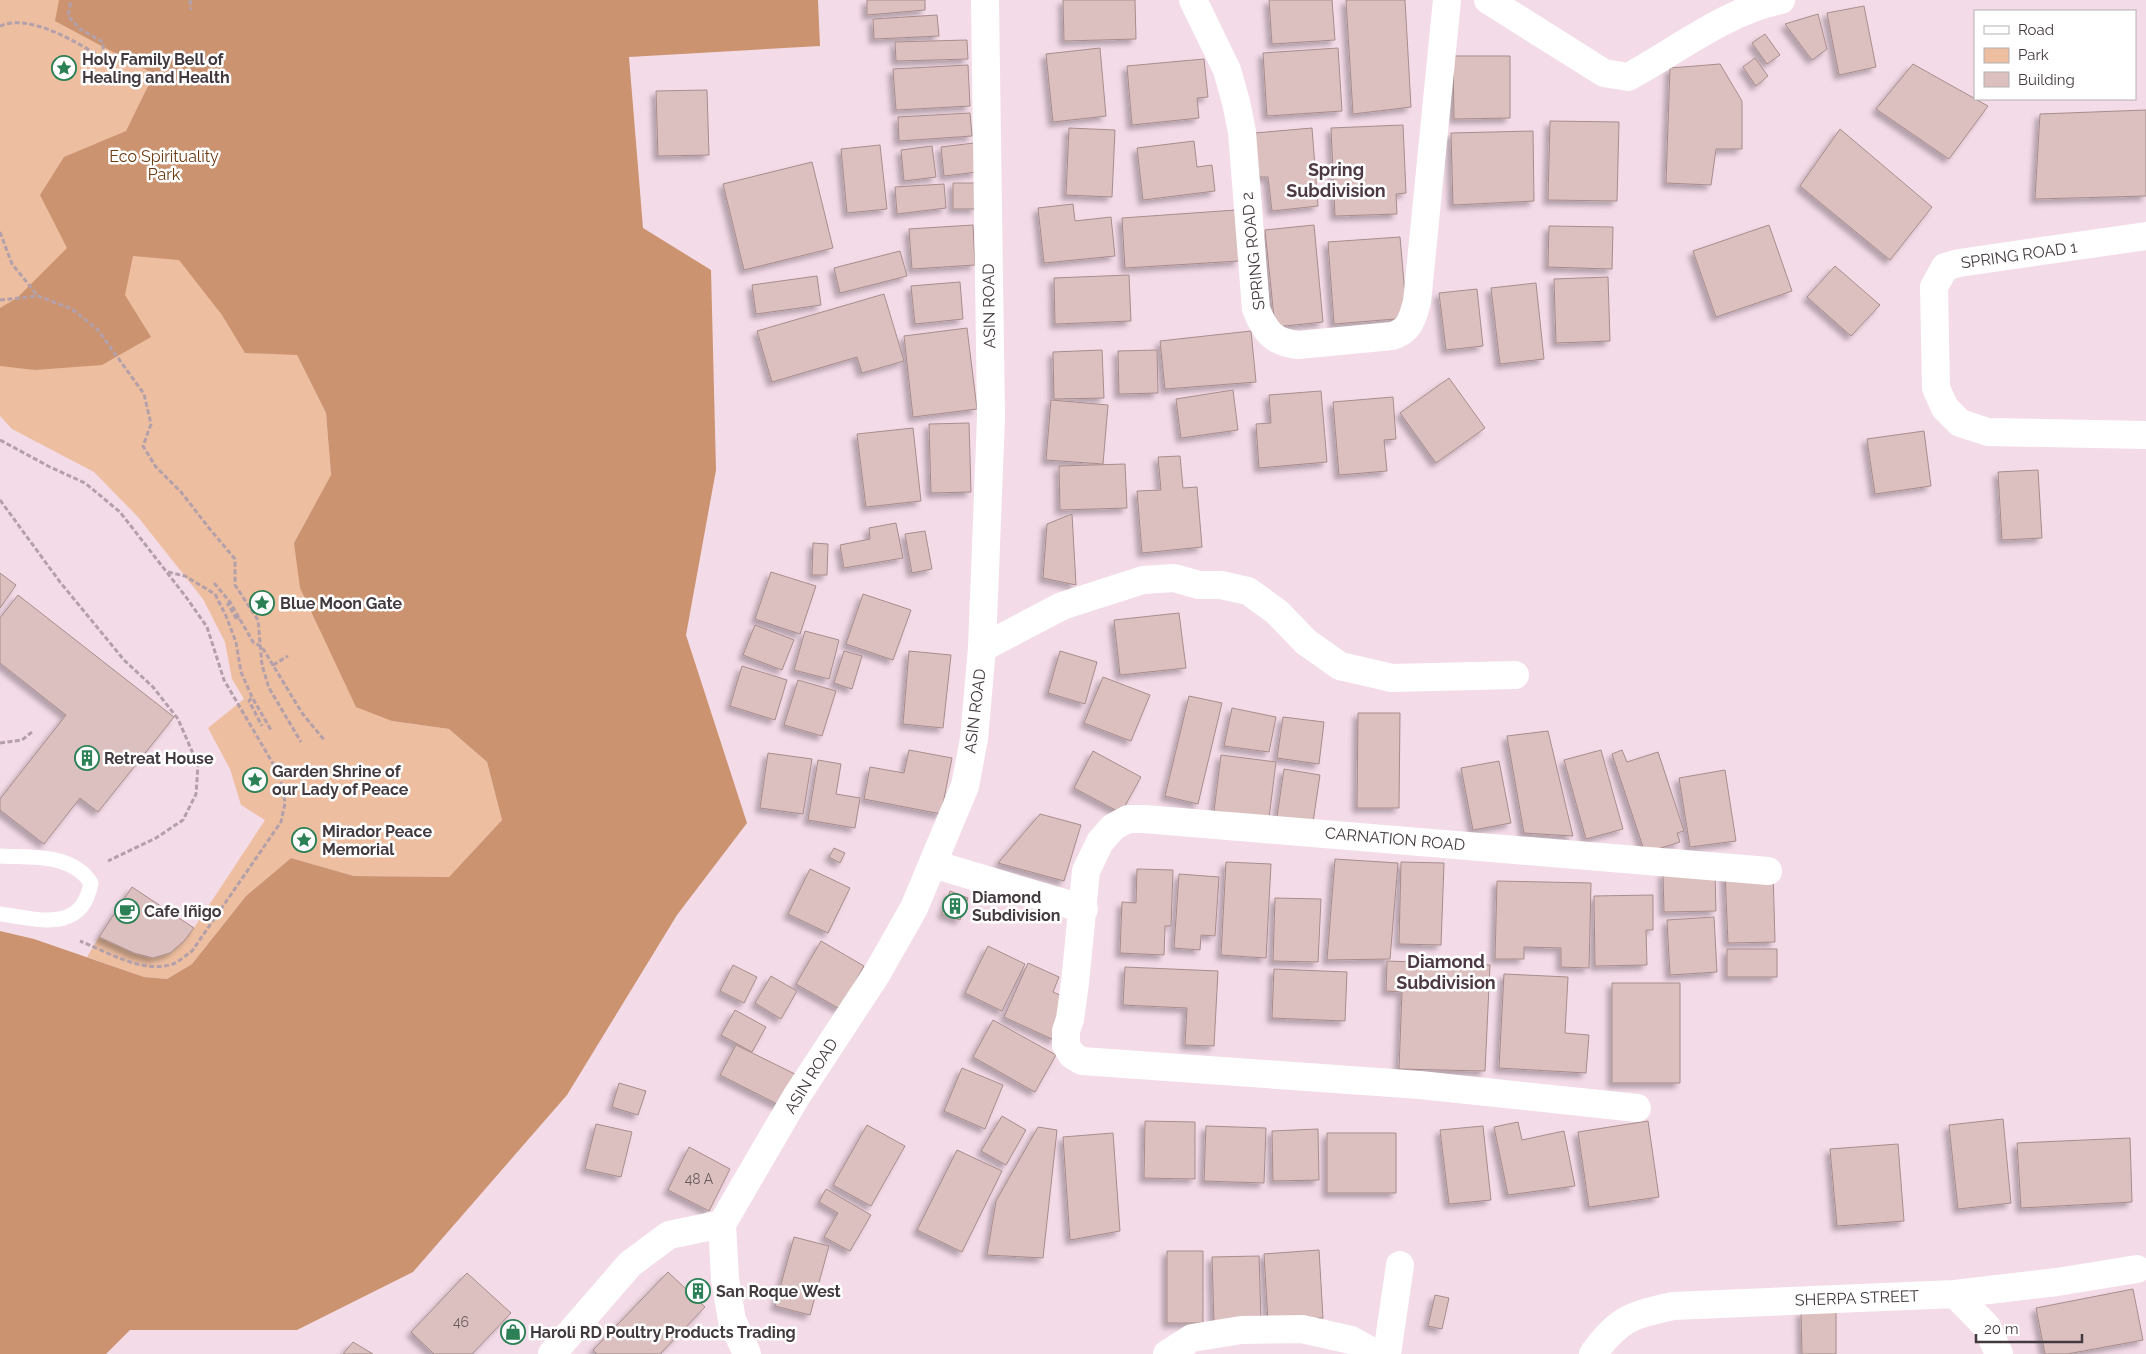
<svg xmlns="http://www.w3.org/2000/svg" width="2146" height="1354" font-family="Raleway,sans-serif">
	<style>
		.green { fill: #edbea0 }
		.forest { fill: #cb936f }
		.building { fill: #dcc0bf; stroke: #a78d8c; filter: url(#shadow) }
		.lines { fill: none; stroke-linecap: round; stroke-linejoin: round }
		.path { stroke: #b3a0aa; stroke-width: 3; stroke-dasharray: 5 2.5; stroke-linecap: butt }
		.service { stroke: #fff; stroke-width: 15 }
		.minor { stroke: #fff; stroke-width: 28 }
		.primary { stroke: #fff; stroke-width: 28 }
		.labels { text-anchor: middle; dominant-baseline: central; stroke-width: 5; stroke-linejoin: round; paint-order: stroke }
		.number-label { font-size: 14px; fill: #695c5f }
		.poi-label { font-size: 16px; font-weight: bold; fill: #433a3f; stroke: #fff; text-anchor: start }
		.park-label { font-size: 16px; fill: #6d390f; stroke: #fff }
		.street-label { font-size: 16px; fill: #433a3f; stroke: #fff }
		.neighbourhood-label { font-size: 18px; font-weight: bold; fill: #4d3944; stroke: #fff }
	</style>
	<defs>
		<filter id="shadow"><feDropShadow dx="-4.5" dy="4.5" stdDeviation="2.5" flood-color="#0004"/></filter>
	</defs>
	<rect width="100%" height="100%" fill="#f4dbe8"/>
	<path class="green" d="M0,0H339L297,355L326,413L331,476L294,543L392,721L449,729L487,762L502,820L449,877L354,876L291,858L246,896L192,964L167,979L144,977L87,957L99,937L134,953L153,958L170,953L194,928L265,820L241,805L230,769L208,728L244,699L232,679L225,642L203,599L138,517L94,472L12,429L0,416Z"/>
	<path class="forest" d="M59,0H818L820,46L629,57L643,228L711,270L716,470L686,635L747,823L677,915L567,1095L413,1272L297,1330H130L106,1354H0V931L34,939L144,977L167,979L192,964L246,896L291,858L354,876L449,877L502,820L487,762L449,729L392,721L356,707L300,588L294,543L331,475L326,413L297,355L245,353L222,315L179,260L133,256L125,295L151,337L102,365L35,370L0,366V308L17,298L67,248L40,195L64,157L126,131L154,74L55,21Z"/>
	<path class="building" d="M867,0H925V10L867,15Z
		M1063,0H1135L1136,39L1064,41Z
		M1269,0H1332L1335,40L1272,44Z
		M1346,0H1405L1411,107L1353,114Z
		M1864,6L1876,67L1839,75L1827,13Z
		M1818,14L1827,49L1812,60L1785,24Z
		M937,15L939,36L874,39L873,19Z
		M1765,34L1780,55L1767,64L1752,43Z
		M967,40L968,59L896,61L895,42Z
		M1100,48L1106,116L1053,122L1046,54Z
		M1338,48L1342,111L1267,116L1263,53Z
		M1453,56H1510V118L1454,119Z
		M1755,58L1768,76L1756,86L1743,67Z
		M1204,59L1208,97L1197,98L1199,118L1132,125L1127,66Z
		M1720,64L1742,101V149H1716L1711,185L1666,183L1670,68Z
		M1913,64L1988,106L1949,159L1876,109Z
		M968,65L970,106L896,110L893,69Z
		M707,90L709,155L658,156L656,91Z
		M2146,110V196L2035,199L2040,114Z
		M970,113L972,136L899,141L898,117Z
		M1550,121L1619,122L1617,201L1548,200Z
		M1403,125L1406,193L1396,194L1397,214L1335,216L1331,128Z
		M1069,128L1115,130L1112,197L1066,195Z
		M1312,128L1318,206L1272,211L1268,177H1259L1255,133Z
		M1840,129L1932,207L1890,260L1800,186Z
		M1533,131L1534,201L1453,205L1451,133Z
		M1194,141L1197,167L1212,165L1215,191L1143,200L1137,148Z
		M974,143L977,172L944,176L941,147Z
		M880,145L887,209L847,213L841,149Z
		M932,146L936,177L904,181L901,150Z
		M812,162L833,248L744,270L723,184Z
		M953,183H976V209H953Z
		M944,184L946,208L897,214L895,187Z
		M1073,204L1075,221L1111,217L1115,256L1044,263L1038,208Z
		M1236,210L1239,261L1125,268L1122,218Z
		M973,225L975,265L912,269L909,229Z
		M1314,225L1323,322L1275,327L1265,230Z
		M1769,225L1792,291L1716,317L1693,251Z
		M1549,226L1613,227L1612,269L1548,267Z
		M1400,237L1407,318L1334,324L1328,242Z
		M900,251L907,276L840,293L834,268Z
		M1835,266L1880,305L1851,336L1807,297Z
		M1129,275L1131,321L1055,324L1054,278Z
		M817,276L821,305L756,314L752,285Z
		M1608,277L1610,341L1556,343L1554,279Z
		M960,282L963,319L915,324L911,286Z
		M1536,283L1544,359L1500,364L1491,288Z
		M1477,289L1483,346L1446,350L1439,293Z
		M884,294L904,361L862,373L857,357L772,382L757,331Z
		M967,328L977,409L913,417L904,336Z
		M1251,331L1256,382L1165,389L1160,341Z
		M1102,350L1104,398L1054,399L1053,352Z
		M1157,350L1158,393L1119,394L1118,351Z
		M1449,378L1485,428L1436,463L1400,413Z
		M1233,390L1238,430L1181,438L1176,399Z
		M1321,391L1327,462L1259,468L1256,424L1271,423L1269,395Z
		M1393,397L1396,439L1384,440L1387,471L1339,475L1333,402Z
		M1051,400L1108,405L1103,464L1046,460Z
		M969,423L971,492L931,493L929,424Z
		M913,428L921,501L866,507L857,434Z
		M1924,431L1931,486L1875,494L1867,439Z
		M1180,456L1183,488L1197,487L1202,547L1142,553L1137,491L1161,490L1158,457Z
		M1125,464L1127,508L1060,510L1059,466Z
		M2038,470L2042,538L2002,540L1998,472Z
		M1072,514L1076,585L1043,578L1047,524Z
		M896,523L903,558L844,568L840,545L870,539L869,528Z
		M925,531L932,569L912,573L905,534Z
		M813,543L828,544L827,575H812Z
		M771,572L816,586L800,634L755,619Z
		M0,573L16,585L0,608Z
		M863,594L911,610L893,660L846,644Z
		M18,595L174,717L98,812L80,798L44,844L0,810V799L66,715L0,663V618Z
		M1179,613L1186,668L1120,675L1114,620Z
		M755,625L794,640L782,670L743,655Z
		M805,631L839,640L829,679L794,670Z
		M844,651L862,656L852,689L834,683Z
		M909,651L951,655L943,728L903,724Z
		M1060,651L1097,662L1085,704L1048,693Z
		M742,666L787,680L775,720L730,706Z
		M1103,677L1150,695L1131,741L1084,723Z
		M798,680L836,691L822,736L784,725Z
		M1189,696L1222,703L1198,804L1165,796Z
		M1232,708L1276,717L1269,752L1224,746Z
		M1358,713H1400L1399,808H1357Z
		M1283,717L1324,722L1319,764L1277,758Z
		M1548,731L1573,836L1524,833L1507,736Z
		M909,750L952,758L941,814L864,799L870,767L904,773Z
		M1601,750L1623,829L1586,839L1564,760Z
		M1622,750L1627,762L1658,752L1684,831L1677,833L1680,842L1645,853L1612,754Z
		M1093,751L1141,777L1121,813L1074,788Z
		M768,753L812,759L803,814L760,808Z
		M1221,755L1276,762L1269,818L1214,811Z
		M818,760L841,764L836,794L860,798L855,828L808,820Z
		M1499,761L1511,823L1473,830L1461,768Z
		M1284,769L1320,775L1313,822L1277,817Z
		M1725,770L1736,841L1690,847L1679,778Z
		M1040,814L1081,825L1064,881L998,863Z
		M834,848L845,853L840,863L829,857Z
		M1335,859L1398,863L1390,959L1327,960Z
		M1226,862L1271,864L1266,958L1221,955Z
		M1401,862L1444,863L1441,945L1399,944Z
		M810,869L850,888L828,933L788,914Z
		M1137,869L1173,870L1171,926H1165L1164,955L1120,953L1122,902L1136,903Z
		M1773,871L1775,942L1728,943L1725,872Z
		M1715,872L1716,911L1664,912L1663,873Z
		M1179,874L1219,877L1215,936L1201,935L1200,950L1174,948Z
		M1497,881L1591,883L1589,968L1561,967V948L1524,947V959H1495Z
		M132,887L194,928L184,941L170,953L153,958L134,953L99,937Z
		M950,891L968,898L960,920L942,914Z
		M1653,895V930H1646L1647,965L1595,966L1594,896Z
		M1275,898L1321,899L1318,962L1273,961Z
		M1714,917L1717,972L1670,975L1667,920Z
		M821,941L864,966L840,1009L796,984Z
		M988,946L1025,964L1002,1011L965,993Z
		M1727,949H1777V977H1727Z
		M1387,961L1490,965L1485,1071L1399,1069L1402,992L1386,991Z
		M1028,963L1059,977L1053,992L1072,1000L1054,1040L1004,1017Z
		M733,965L757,977L744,1003L720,991Z
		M1125,967L1218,971L1214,1046L1185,1045L1187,1008L1123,1005Z
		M1274,969L1347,972L1345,1021L1272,1018Z
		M1504,974L1568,977L1565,1033L1589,1035L1586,1073L1499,1068Z
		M771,976L797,991L781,1019L755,1003Z
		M1612,983H1680V1083H1612Z
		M735,1010L766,1027L752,1052L721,1035Z
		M993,1020L1056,1055L1035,1092L973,1057Z
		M736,1045L797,1075L781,1106L720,1075Z
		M962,1068L1003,1085L985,1129L944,1111Z
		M619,1083L646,1091L638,1115L612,1107Z
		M1002,1116L1026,1130L1006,1165L981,1151Z
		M2003,1119L2011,1203L1958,1209L1949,1125Z
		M1145,1121L1195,1122V1179L1144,1178Z
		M1648,1121L1659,1197L1589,1207L1578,1132Z
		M1518,1122L1522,1140L1564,1131L1575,1186L1508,1195L1494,1127Z
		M596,1124L632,1132L621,1177L585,1169Z
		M867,1125L905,1146L871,1206L833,1185Z
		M1206,1126L1266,1128L1264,1183L1204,1181Z
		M1483,1126L1491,1200L1449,1204L1440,1130Z
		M1038,1127L1057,1130L1043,1258L987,1255L996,1201Z
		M1318,1129L1319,1180L1273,1181L1272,1131Z
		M1113,1133L1120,1231L1070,1240L1063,1137Z
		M1327,1133H1396V1193H1327Z
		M2130,1138L2132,1202L2021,1208L2017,1143Z
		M1898,1144L1904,1221L1837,1226L1830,1149Z
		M689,1147L730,1169L709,1211L668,1190Z
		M957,1150L1002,1171L962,1252L917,1230Z
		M826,1189L871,1215L850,1251L824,1237L838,1213L819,1202Z
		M794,1237L829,1246L810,1315L775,1306Z
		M1319,1250L1323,1318L1268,1321L1264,1254Z
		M1167,1251H1203V1323H1167Z
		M1259,1256L1261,1321L1214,1323L1212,1257Z
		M668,1272L705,1307L660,1354H597L593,1350Z
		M467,1273L511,1313L472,1354H434L411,1332Z
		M696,1284L706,1293L700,1299L690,1289Z
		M2133,1289L2143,1340L2067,1354H2045L2036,1308Z
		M1435,1295L1449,1298L1442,1329L1428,1326Z
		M1801,1312H1836V1354H1802Z
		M353,1342L373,1354H343Z"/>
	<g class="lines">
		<path class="path" d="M190,0L191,10
			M0,26C31,13 77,43 103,58V42L80,29L68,16L71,0
			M0,232L12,264L38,296
			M0,300L38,296L72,309L98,330L144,394L151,424L143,446L156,467L181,492L209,528L235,559V585L258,620L262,665L269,688L301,742
			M0,440L50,467L85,483L120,512L186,597L207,627L224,680L275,767L283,787L285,803L281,822L192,951C186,955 179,962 173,964C142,974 108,952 80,941
			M0,500L60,582L124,660L153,687L178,719L198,765L196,794L183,820L156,838L108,861
			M168,572L185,576L215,594L226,616L236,642L241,672L252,697L271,730
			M214,583L230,602L253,642L262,647L302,713L325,741
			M230,602L228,604L237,620L239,618
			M273,665L288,656
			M251,698L249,701L262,726
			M0,743L22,740L32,732"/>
		<path class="service" d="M0,856C31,858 72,853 91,883C82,934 37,919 0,914"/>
		<path class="minor" d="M1193,0L1227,70L1236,102L1242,132L1256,309C1265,332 1273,342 1298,345L1392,336C1410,331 1412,319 1417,302L1447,0
			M1488,0L1604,73L1628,77C1678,50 1724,12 1781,0
			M2146,236L1959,263L1945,267L1934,287L1936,388L1945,408L1960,423L1988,432L2146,435
			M982,648L1062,606L1143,580L1174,578L1199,585H1221L1248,591L1277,612L1306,642L1340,666L1392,678L1515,675
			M933,864L1084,909
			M1637,1108L1420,1085L1082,1061L1072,1055L1066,1045V1031L1070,1019L1075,983L1086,871L1100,842L1113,827L1128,819H1144L1768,871
			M1955,1294L1987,1327L1999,1354
			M552,1354L630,1264L669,1235L722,1224
			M1167,1354L1192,1338L1241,1330L1302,1329L1351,1340L1376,1354
			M1387,1354L1400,1265
			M1593,1354C1619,1318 1632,1315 1673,1306L1955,1294L2057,1282L2137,1269"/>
		<path class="primary" d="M747,1354L732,1320L725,1279L722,1224L796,1097L876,975L914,908L965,786L974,739L982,648L991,417L985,0"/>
	</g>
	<defs>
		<symbol id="sight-ring" viewBox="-11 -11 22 22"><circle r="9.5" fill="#fff" stroke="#2b8155" stroke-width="1.5"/><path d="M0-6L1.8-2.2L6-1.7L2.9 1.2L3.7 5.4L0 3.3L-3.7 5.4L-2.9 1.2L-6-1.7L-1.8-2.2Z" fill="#2b8155"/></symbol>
		<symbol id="building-ring" viewBox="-11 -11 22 22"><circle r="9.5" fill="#fff" stroke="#2b8155" stroke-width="1.5"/><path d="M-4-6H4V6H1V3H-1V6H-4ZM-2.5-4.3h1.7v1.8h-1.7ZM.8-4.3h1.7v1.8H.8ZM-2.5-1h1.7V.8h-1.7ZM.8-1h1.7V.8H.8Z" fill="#2b8155"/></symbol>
		<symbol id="cafe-ring" viewBox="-11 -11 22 22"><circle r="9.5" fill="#fff" stroke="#2b8155" stroke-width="1.5"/><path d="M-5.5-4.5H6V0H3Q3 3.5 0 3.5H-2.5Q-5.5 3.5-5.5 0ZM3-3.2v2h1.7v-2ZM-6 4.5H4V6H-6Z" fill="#2b8155"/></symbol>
		<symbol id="shop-ring" viewBox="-11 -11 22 22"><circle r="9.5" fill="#fff" stroke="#2b8155" stroke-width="1.5"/><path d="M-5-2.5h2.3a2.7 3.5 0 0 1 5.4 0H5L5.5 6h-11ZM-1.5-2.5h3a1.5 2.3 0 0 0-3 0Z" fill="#2b8155"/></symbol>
	</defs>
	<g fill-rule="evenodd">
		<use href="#sight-ring" x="50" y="54" width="28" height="28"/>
		<use href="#sight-ring" x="248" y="589" width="28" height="28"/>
		<use href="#building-ring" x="73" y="744" width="28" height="28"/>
		<use href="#sight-ring" x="241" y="766" width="28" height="28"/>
		<use href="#sight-ring" x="290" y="826" width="28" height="28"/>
		<use href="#building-ring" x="941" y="892" width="28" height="28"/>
		<use href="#cafe-ring" x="113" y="897" width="28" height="28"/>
		<use href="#building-ring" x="684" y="1277" width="28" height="28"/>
		<use href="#shop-ring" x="499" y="1318" width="28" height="28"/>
	</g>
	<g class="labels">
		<g class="number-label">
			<text x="699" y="1179">48 A</text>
			<text x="461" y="1322">46</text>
		</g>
		<g class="poi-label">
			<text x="82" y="59">Holy Family Bell of<tspan x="82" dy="18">Healing and Health</tspan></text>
			<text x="280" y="603">Blue Moon Gate</text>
			<text x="104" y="758">Retreat House</text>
			<text x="272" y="771">Garden Shrine of<tspan x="272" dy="18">our Lady of Peace</tspan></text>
			<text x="322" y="831">Mirador Peace<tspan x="322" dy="18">Memorial</tspan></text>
			<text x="972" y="897">Diamond<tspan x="972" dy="18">Subdivision</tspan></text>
			<text x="144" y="911">Cafe Iñigo</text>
			<text x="716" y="1291">San Roque West</text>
			<text x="530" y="1332">Haroli RD Poultry Products Trading</text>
		</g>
		<g class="park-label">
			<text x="164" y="156">Eco Spirituality<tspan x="164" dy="18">Park</tspan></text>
		</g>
		<g class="street-label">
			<text transform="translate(1253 251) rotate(-96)">SPRING ROAD 2</text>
			<text transform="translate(2019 255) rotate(-8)">SPRING ROAD 1</text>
			<text transform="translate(989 306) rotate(-91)">ASIN ROAD</text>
			<text transform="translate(975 711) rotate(-83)">ASIN ROAD</text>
			<text transform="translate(1395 839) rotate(5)">CARNATION ROAD</text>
			<text transform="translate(811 1076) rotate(-58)">ASIN ROAD</text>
			<text transform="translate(1857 1298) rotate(-2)">SHERPA STREET</text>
		</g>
		<g class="neighbourhood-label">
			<text x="1336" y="169">Spring<tspan x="1336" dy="21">Subdivision</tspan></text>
			<text x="1446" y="961">Diamond<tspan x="1446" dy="21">Subdivision</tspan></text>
		</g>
	</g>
	<rect x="1974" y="10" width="162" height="90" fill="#ffffff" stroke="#b4b0b2"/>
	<rect x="1984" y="26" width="25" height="8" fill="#ffffff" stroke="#b4b0b2"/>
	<text x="2018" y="35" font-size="15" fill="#433a3f">Road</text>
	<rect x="1984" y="48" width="25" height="15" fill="#edbea0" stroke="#b4b0b2"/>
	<text x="2018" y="60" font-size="15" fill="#433a3f">Park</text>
	<rect x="1984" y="72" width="25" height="15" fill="#dcc0bf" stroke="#b4b0b2"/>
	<text x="2018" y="85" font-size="15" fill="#433a3f">Building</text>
	<path d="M1976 1334v8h106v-8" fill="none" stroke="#433a3f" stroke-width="2.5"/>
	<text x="1984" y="1334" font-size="15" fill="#433a3f" stroke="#ffffff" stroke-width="4" paint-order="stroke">20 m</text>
</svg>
